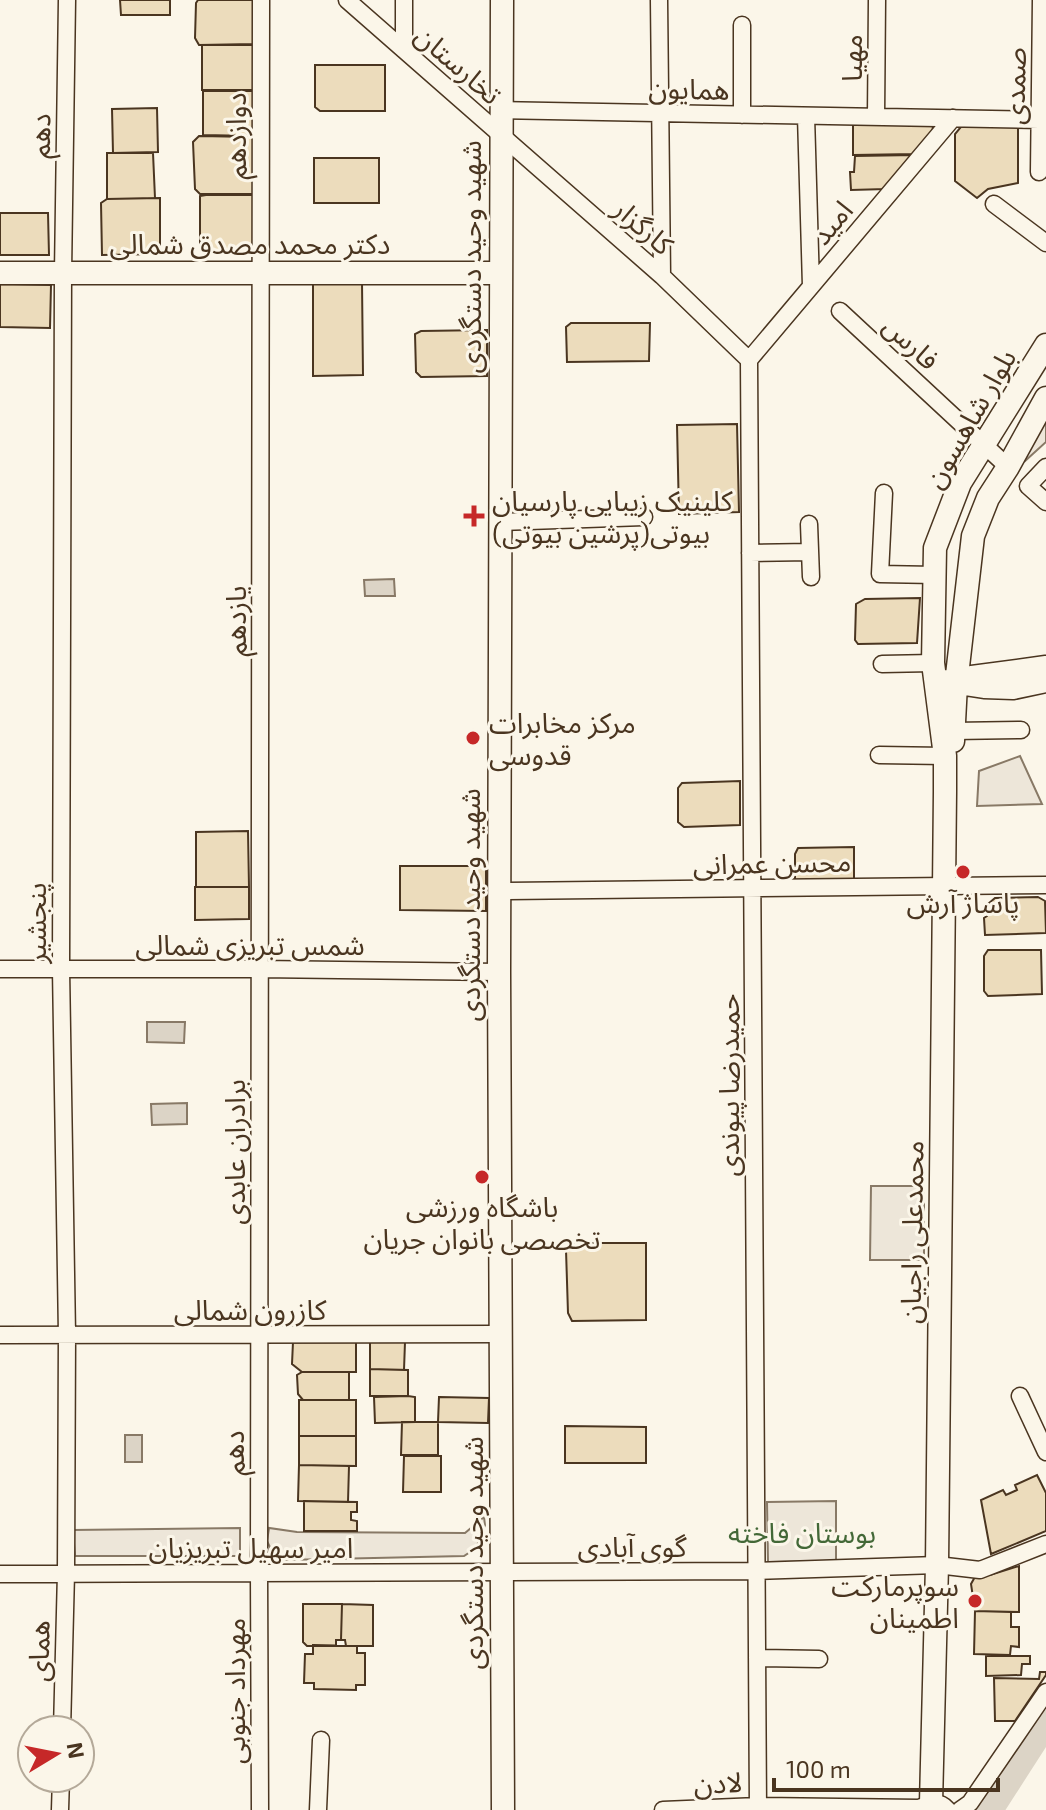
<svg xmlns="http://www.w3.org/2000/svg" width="1046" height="1810" font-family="'Exo 2','Noto Sans Arabic',sans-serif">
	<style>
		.green { fill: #ede6d9; stroke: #887966; stroke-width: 2 }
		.water { fill: #dcd4c6; stroke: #887966; stroke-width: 2 }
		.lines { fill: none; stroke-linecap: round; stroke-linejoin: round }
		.river { stroke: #dcd4c6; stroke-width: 26 }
		.building { fill: #ecdcbc; stroke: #4a3520; stroke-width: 2 }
		.minor-casing { stroke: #4a3520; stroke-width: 19 }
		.major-casing { stroke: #4a3520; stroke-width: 25 }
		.minor { stroke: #fbf6e9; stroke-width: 16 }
		.major { stroke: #fbf6e9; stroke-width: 22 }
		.poi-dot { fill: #c62828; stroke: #fbf6e9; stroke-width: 3 }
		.labels { text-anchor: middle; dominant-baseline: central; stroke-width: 6; stroke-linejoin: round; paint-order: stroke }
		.street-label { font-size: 28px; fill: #4a3520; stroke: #fbf6e9 }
		.poi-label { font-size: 28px; fill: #4a3520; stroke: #fbf6e9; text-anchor: start }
		.park-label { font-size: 28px; fill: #436837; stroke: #fbf6e9 }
	</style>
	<rect width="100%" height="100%" fill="#fbf6e9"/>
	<path class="green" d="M1046,409V442L1025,461L1019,454Z
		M1020,756L1042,804L977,806L979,771Z
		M871,1186H924V1260H870Z
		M836,1501V1561L768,1562L767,1502Z
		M484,1517L485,1525L476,1548L464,1556L284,1560L275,1558L267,1541L269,1528L297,1532L465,1533Z
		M240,1528V1556H75L73,1530Z"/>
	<path class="water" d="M394,579L395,596H365L364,580Z
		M147,1022H185L184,1043L147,1042Z
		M187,1103V1124L152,1125L151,1104Z
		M125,1435H142V1462H125Z"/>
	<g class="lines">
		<path class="river" d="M990,1810L1046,1723"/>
	</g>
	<path class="building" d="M120,0H170V15H121Z
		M198,0H254V44L199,45L195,38L196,3Z
		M202,45H254V90H202Z
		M315,65H385V111H320L315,107Z
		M203,91H254L253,136L203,135Z
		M157,108L158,152L113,153L112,109Z
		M965,122L1018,123V183L988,189L977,198L955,181V134Z
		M853,124L933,125L932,138L915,154L853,155Z
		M199,136L253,137V194H200L195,189L193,142Z
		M107,153H153L155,198L107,199Z
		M915,155L886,189L851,190L850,172H854L855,156Z
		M314,158H379V203H314Z
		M206,195H253V250H204L200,247V196Z
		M160,198V254L102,255L101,203L107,199Z
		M0,213H48L49,255H0Z
		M362,282L363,375L313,376V283Z
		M0,284L51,285L50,328L0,327Z
		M571,323H650L649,361L567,362L566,327Z
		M487,330V376L421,377L416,372L415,334L421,331Z
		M737,424L739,512L679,514L677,425Z
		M920,598L917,643L858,644L855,640L856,604L865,599Z
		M740,781V825L684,827L678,822V788L682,783Z
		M248,831L249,887H196V832Z
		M854,847V882L795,884V854L798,848Z
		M400,866H486V911L400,910Z
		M195,887H249V919L195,920Z
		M1038,897L1045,901L1046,933L985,935L984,918L987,916L988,904L995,898Z
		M988,950H1041L1042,994L988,996L984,991V956Z
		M572,1243H646V1320L572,1321L568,1313L566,1250Z
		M370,1341L405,1342L404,1370L370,1369Z
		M293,1342H356V1372H302L292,1364Z
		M370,1369L408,1370V1396H370Z
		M302,1372H349V1400H303L298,1394L297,1375Z
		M408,1396L415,1397V1422L375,1423L374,1397Z
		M439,1397L489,1398L488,1423L438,1422Z
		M299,1400H356V1436H299Z
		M402,1422H438V1455H401Z
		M565,1426L646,1427V1463H565Z
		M299,1436H356V1466L299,1465Z
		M404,1456H441V1492H403Z
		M299,1465L349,1466L348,1502L298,1501Z
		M1037,1475L1046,1493V1531L991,1554L981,1500L1003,1490L1006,1495L1017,1490L1015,1485Z
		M304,1501L357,1502V1512H351V1520L357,1521V1531H304Z
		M1019,1566V1612L975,1611L971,1584L976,1575H990Z
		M303,1604H342L341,1640H336V1646H307L303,1642Z
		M342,1604L373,1605V1646H346L345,1640H341Z
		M975,1611L1011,1612V1627H1019V1647L1011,1646L1010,1655L974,1654Z
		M313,1645L357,1646V1653H365V1685H356V1690L314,1689V1683H304L305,1654H313Z
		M986,1656H1030V1664H1022L1021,1675L986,1676Z
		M1040,1672H1046V1675L1015,1721H995L994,1678L1039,1679Z"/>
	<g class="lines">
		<defs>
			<path id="minor" d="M347,0L662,276L749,360
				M404,0V50
				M659,0L662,276
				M742,25V115
				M501,110L1039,120
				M806,116L811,286
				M876,117L877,0
				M1039,172L1041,0
				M994,204L1046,243
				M840,311L1008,467
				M749,360L758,1810
				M749,360L953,118
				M1046,467L1028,486L1046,502
				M884,493L880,574L935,575
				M499,522L644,517
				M809,524L811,577
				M750,553L810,552
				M882,664L933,663
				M953,731L1021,730
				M879,755L945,756
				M499,891L1046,885
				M0,969H260L499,972
				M0,1335L501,1334
				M1020,1396L1046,1452
				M0,1574L757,1571L937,1565L980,1570L1046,1544
				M757,1658L819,1659
				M62,1730L66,1573L67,1335L61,969L63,273L67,0
				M60,1810L61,1778
				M260,1810L259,1572L261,0
				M318,1810L321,1740
				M663,1810L758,1806L919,1808C931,1803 939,1800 948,1810
				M960,1810L970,1803L1046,1692"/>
			<path id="major" d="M502,0L499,972L503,1810
				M0,273H500
				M972,677L1046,667
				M945,681L984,687L1013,688L1046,681
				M953,741L956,684L973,536L988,498L1008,467L1046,398
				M931,1803L937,1565L945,792V756L933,663L935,548L960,483L1046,345"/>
		</defs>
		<use href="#minor" class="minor-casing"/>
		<use href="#major" class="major-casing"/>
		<use href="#minor" class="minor"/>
		<use href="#major" class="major"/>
	</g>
	<g class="poi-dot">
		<path d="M470 504h8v8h8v8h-8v8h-8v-8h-8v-8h8z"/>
		<circle cx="473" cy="738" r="8"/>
		<circle cx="963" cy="872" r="8"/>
		<circle cx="482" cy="1177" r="8"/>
		<circle cx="975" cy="1601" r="8"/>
	</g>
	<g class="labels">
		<g class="street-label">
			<text transform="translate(851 58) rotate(-90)">مهیا</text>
			<text transform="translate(459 64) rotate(41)">تخارستان</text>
			<text transform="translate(1014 86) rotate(-89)">صمدی</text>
			<text transform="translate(689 88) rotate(1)">همایون</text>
			<text transform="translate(39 136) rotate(-89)">دهم</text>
			<text transform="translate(235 136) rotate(-90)">دوازدهم</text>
			<text transform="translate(831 222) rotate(-50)">امید</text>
			<text transform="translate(644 226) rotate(41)">کارگزار</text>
			<text x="250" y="243">دکتر محمد مصدق شمالی</text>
			<text transform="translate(470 257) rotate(-90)">شهید وحید دستگردی</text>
			<text transform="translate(912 342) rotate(43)">فارس</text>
			<text transform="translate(969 418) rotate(-60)">بلوار شاهسون</text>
			<text transform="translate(235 621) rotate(-90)">یازدهم</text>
			<text transform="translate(772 862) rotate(-1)">محسن عمرانی</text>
			<text transform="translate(469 905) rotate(-90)">شهید وحید دستگردی</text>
			<text transform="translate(35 923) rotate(-90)">پنجشیر</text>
			<text x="250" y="944">شمس تبریزی شمالی</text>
			<text transform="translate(728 1085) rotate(-90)">حمیدرضا پیوندی</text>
			<text transform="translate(234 1152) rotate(-90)">برادران عابدی</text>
			<text transform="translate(911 1232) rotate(-89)">محمدعلی راجیان</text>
			<text x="250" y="1309">کازرون شمالی</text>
			<text transform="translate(233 1453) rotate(-90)">دهم</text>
			<text x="632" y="1546">گوی آبادی</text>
			<text x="251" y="1547">امیر سهیل تبریزیان</text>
			<text transform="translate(472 1553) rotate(-90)">شهید وحید دستگردی</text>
			<text transform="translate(38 1651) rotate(-89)">همای</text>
			<text transform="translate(234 1691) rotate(-90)">مهرداد جنوبی</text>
			<text transform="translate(718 1782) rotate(-2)">لادن</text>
		</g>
		<g class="poi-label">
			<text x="492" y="500">کلینیک زیبایی پارسیان<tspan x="492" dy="32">بیوتی(پرشین بیوتی)</tspan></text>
			<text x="489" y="722">مرکز مخابرات<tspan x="489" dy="32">قدوسی</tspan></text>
			<text x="963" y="902" text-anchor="middle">پاساژ آرش</text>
			<text x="482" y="1206" text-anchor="middle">باشگاه ورزشی<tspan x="482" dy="32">تخصصی بانوان جریان</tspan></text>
			<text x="959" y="1585" text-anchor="end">سوپرمارکت<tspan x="959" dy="32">اطمینان</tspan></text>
		</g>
		<g class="park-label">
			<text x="802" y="1532">بوستان فاخته</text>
		</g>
	</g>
	<g transform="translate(56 1754) rotate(80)"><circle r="38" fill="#fbf6e9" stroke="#b4a999" stroke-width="2"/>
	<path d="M0-6L14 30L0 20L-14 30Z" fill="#c62828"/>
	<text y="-12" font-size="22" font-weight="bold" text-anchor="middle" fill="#4a3520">N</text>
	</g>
	<path d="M774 1778v12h224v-12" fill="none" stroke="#4a3520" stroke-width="4"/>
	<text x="786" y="1778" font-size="24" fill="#4a3520" stroke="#fbf6e9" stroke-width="6" paint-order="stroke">100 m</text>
</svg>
